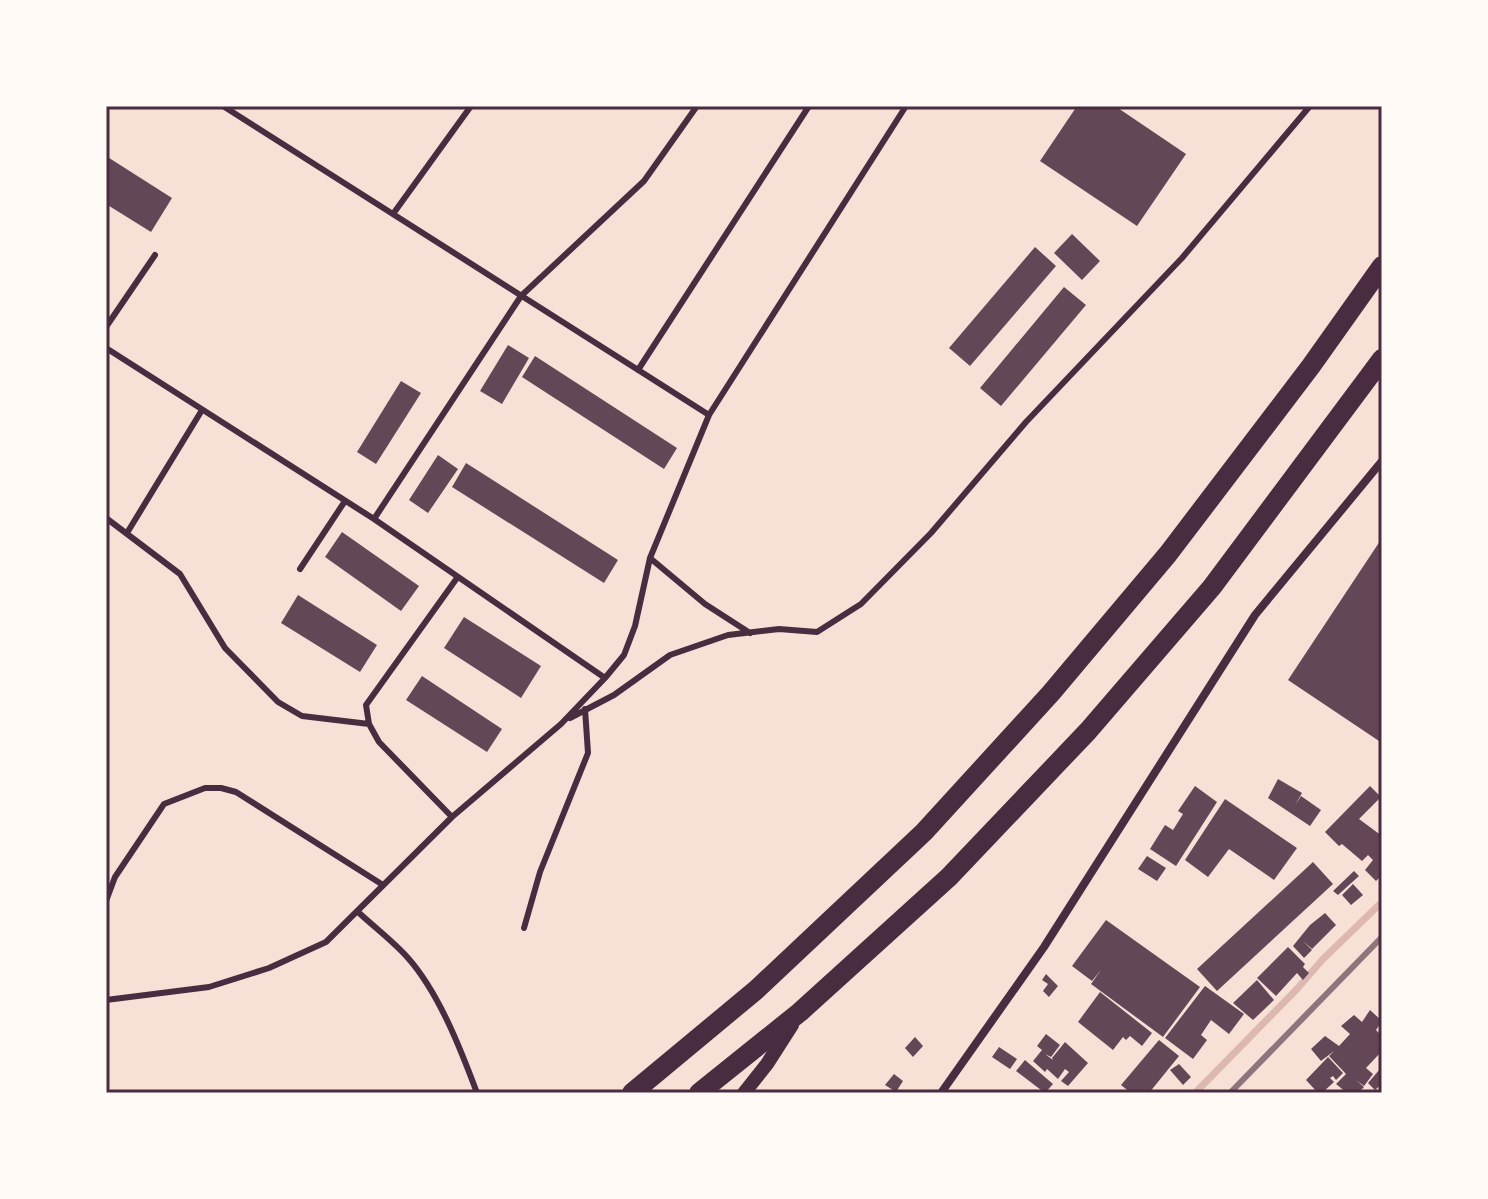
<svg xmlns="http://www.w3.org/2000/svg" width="1488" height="1199" font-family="'Varela Round',sans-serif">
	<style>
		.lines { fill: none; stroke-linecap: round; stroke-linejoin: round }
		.stream { stroke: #dcb8b0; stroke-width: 7 }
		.building { fill: #644757 }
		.service { stroke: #4a2c40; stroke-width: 6 }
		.minor { stroke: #4a2c40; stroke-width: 8 }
		.tertiary { stroke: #4a2c40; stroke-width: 14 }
		.trunk { stroke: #4a2c40; stroke-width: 20 }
		.rail { stroke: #8f747c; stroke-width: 6 }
		.neatline { fill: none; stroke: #4a2c40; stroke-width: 3 }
	</style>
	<rect width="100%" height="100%" fill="#f7e1d7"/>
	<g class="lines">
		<path class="stream" d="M1195,1093L1297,989L1323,959L1382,902"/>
	</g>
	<path class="building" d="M1077,106H1115L1186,154L1137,226L1040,161Z
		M106,156L172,198L151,232L106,204Z
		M1072,234L1100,261L1082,280L1054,253Z
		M1035,247L1056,266L970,366L949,348Z
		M1064,287L1086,305L1001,406L980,388Z
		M508,345L529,358L502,404L480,391Z
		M535,356L677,448L664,469L522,377Z
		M401,381L421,393L376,464L357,452Z
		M438,455L458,469L428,513L409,500Z
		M466,463L618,560L604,583L452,487Z
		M342,532L419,586L401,611L325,557Z
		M1382,538V743L1288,680Z
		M298,595L377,645L360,672L281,623Z
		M464,617L541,666L521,698L444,648Z
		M422,676L502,729L487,752L406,700Z
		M1278,779L1302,793L1295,805L1301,796L1321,810L1310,826L1268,798Z
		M1195,786L1217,802L1176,866L1150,849L1165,825L1173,830L1183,814L1178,811Z
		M1370,786L1381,797L1359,819L1382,836V875L1376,881L1365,870L1373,860L1368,855L1362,861L1342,844L1339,846L1325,832Z
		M1225,799L1297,848L1274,880L1229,849L1208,877L1185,860Z
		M1147,856L1166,868L1157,881L1138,869Z
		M1313,862L1333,884L1217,991L1197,969Z
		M1354,871L1359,876L1338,895L1333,891Z
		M1353,884L1363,895L1351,905L1342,895Z
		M1325,913L1336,925L1312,949L1303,941L1312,950L1304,958L1293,946L1310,925Z
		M1106,920L1200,987L1163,1037L1091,984L1101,970L1092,981L1072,966Z
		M1288,947L1305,964L1303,967L1309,973L1303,980L1297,973L1276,996L1257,978Z
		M1046,974L1058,986L1049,997L1043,991L1048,984L1042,980Z
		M1257,980L1274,1000L1253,1020L1233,1003Z
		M1205,986L1244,1014L1229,1034L1211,1020L1201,1035L1207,1040L1193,1059L1165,1038Z
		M1100,992L1152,1033L1142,1046L1130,1036L1126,1040L1123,1037L1113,1050L1078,1022Z
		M1370,1010L1382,1021L1376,1030L1382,1036V1051L1366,1068L1373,1074L1364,1086L1356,1080L1364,1087L1358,1093H1347L1336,1084L1346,1074L1329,1056L1334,1051L1321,1061L1311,1049L1325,1036L1339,1046L1350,1034L1341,1026L1354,1015L1362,1022Z
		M1046,1034L1060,1045L1051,1057L1045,1054L1053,1060L1052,1058L1065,1042L1088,1063L1068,1086L1061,1081L1069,1072L1065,1069L1058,1079L1047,1069L1045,1072L1033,1061L1042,1050L1037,1046Z
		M915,1037L923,1046L913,1057L905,1048Z
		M1159,1040L1179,1056L1149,1093H1131L1121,1085Z
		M999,1047L1017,1059L1010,1069L992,1057Z
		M1328,1057L1343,1073L1336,1080L1333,1076L1330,1078L1334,1082L1322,1093H1318L1306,1080Z
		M1025,1060L1053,1084L1045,1093L1016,1071Z
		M1179,1064L1191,1077L1183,1085L1170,1070Z
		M1380,1069L1382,1084L1375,1090L1368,1083Z
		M894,1074L903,1081L896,1092L885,1085Z"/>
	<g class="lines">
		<path class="service" d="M223,106L709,415
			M393,214L471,106
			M106,327L155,255
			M106,348L374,519L605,678
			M638,370L809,106
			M106,518L180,574L225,648L278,702L302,716L369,724
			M374,519L521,296L644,181L697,106
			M127,533L202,410
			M650,558L705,604L750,633
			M300,569L345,501
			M570,718L614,695L670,655L728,635L779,629L817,632L861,604L931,533L1026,422L1182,258L1310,106
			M452,817L379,742L369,724L366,705L457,578
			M106,901L115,877L164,804L205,788H221L236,792L383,885
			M357,911C374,927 393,941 408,958C439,993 461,1050 477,1093
			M524,928L540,872L588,753L585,709
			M106,1000L209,987L269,968L326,942L452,817L561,724L605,678L624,655L635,626L650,558L709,415L906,106"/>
		<path class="minor" d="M941,1093L1044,947L1255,615L1382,461"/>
		<path class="tertiary" d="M744,1093L767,1064L792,1025"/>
		<path class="trunk" d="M632,1093L756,990L924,832L1051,693L1168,554L1311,366L1382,266
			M699,1093L800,1012L949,877L1088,731L1212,587L1382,359"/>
		<path class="rail" d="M1230,1093L1382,937"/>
	</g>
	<rect width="1488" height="1199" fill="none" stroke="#fffaf5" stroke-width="216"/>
	<rect x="108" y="108" width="1272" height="983" class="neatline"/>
</svg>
